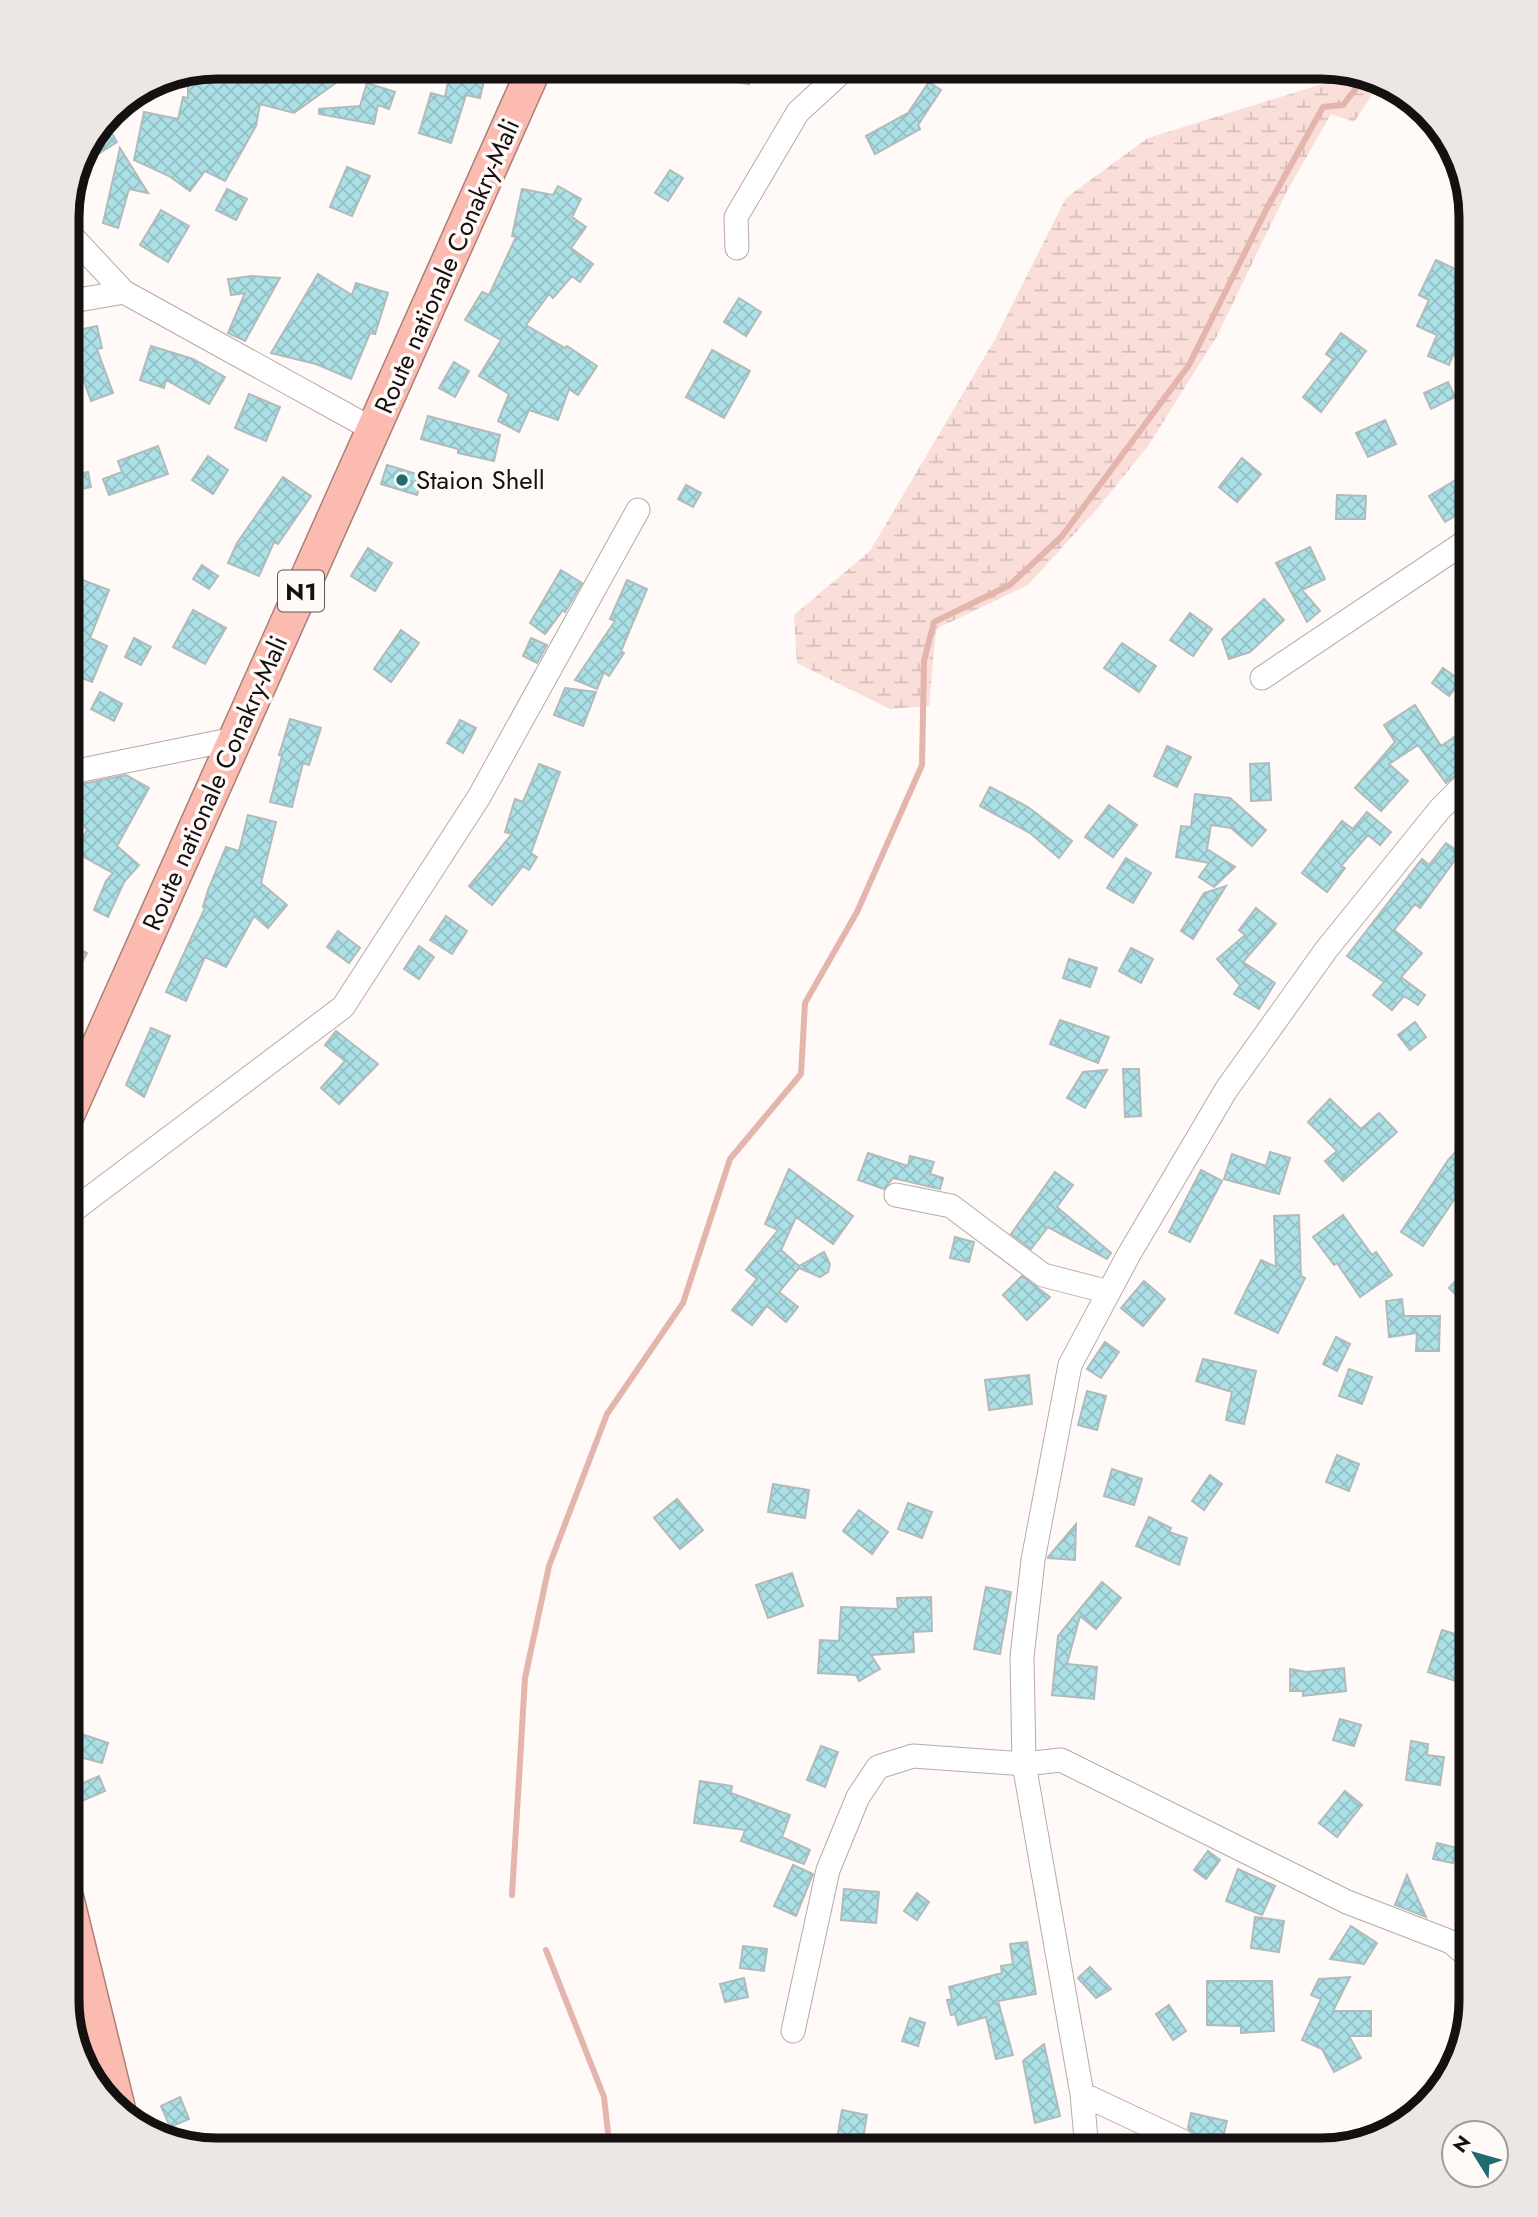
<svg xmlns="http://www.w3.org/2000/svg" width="1538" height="2217" font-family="Jost,sans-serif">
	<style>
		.wetland { fill: url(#wetland-marsh) }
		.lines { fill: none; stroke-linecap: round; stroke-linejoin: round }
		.stream { stroke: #e3b5ad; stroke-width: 6 }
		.building { fill: url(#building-cross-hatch); stroke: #b1bbbc; stroke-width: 2 }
		.minor-casing { stroke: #b5abaa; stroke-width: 25 }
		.highway-casing { stroke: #aa8078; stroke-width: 36 }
		.minor { stroke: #fff; stroke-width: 23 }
		.highway { stroke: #fbbbb0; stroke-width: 33 }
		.poi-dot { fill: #206b72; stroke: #fff9f7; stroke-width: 2.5 }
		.labels { text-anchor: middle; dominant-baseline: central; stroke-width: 7; stroke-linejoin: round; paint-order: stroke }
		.shield { fill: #fff9f7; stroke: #5b5756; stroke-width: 2 }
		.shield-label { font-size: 24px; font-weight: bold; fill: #151111 }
		.street-label { font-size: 26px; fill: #151111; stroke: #fff9f7 }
		.poi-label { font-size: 26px; fill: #151111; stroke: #fff9f7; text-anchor: start }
		.rim { fill: none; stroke: #151111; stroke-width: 9 }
	</style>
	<defs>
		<pattern id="wetland-marsh" width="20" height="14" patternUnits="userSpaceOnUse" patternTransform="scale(1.75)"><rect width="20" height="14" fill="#f9ded9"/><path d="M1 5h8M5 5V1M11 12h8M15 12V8" fill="none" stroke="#d5bdb9"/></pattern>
		<pattern id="building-cross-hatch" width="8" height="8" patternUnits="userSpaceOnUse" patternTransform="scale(1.75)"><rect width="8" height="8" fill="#abe1e6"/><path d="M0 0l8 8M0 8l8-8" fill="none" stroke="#92c0c4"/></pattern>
	</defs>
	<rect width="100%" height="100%" fill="#fff9f7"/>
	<path class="wetland" d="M1341,70L1380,83L1354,122L1331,114L1287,191L1217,336L1148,446L1098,508L1028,585L936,629L929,706L890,709L797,663L794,615L870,551L994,341L1066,198L1148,138L1332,81Z"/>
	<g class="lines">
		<path class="stream" d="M512,1895L525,1678L549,1566L607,1414L683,1303L730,1159L801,1074L805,1003L857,912L922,765L924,661L934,622L1010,585L1062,536L1189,365L1266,210L1323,107L1343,105L1364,78
			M546,1950L604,2097L610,2150"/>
	</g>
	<path class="building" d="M217,66H238L358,67L294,113L260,104L256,126L225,181L205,171L190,191L169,176L134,160L144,112L178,119L183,97L188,98V72Z
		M451,67H487L480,98L466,95L451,143L419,133L431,93L445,97Z
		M732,67H752L749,84L730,81Z
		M929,82L941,90L918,125L920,129L875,154L866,136L908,113Z
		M367,83L395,92L389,109L378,105L374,124L319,114V109L360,106Z
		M104,120L117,142L95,156L88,145Z
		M120,148L148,193L129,189L118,228L103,223Z
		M347,167L370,176L352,216L330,207Z
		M670,170L683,178L668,201L655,193Z
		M558,186L581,199L572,217L586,227L571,248L593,264L580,282L572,276L553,298L549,294L526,325L565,348L567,346L597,366L578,395L569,389L558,420L529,410L519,432L498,421L509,394L479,376L501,340L465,320L482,292L489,295L516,237L512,236L522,189L553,195Z
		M227,189L247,199L236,220L216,210Z
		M161,210L189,226L168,262L140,245Z
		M1436,260L1472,277V362L1453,355L1449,365L1428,356L1437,335L1417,326L1429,300L1419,295Z
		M318,274L352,295L356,283L388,293L375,334L370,333L351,379L316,364L271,353Z
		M252,276L280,278L245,341L228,333L245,293L231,295L228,279Z
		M739,298L761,312L746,336L724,322Z
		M97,326L102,348L97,349L113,393L91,401L81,373L83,372L74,331Z
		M1341,333L1366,351L1321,412L1303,397L1333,359L1326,354Z
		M151,346L193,359L225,377L209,404L166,380L164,388L140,380Z
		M712,350L750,371L724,418L686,397Z
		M454,362L469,371L455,397L439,388Z
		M1448,382L1455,397L1431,409L1424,393Z
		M249,394L280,407L266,441L235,428Z
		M428,416L500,435L494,461L458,453V449L421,439Z
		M1385,420L1396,444L1368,457L1356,433Z
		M158,446L168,474L109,495L103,479L122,472L118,461Z
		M208,456L228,470L213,494L192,480Z
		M1242,458L1261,474L1237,502L1219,487Z
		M387,465L423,476L417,495L381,484Z
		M1472,470V506L1445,522L1429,496Z
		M88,472L91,487L72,491L69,476Z
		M283,477L311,496L278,544L274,542L259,576L228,563L237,543Z
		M686,485L701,493L693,507L678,499Z
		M1337,495L1366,496L1365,519H1336Z
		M1310,547L1325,579L1302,590L1320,611L1307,622L1276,563Z
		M368,548L392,563L375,591L351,576Z
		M202,565L218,576L209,589L193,579Z
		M561,570L582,583L565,612L563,610L545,634L530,623Z
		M67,574L109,590L90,638L107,646L92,682L67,672V649L83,610L67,604Z
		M627,580L647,589L621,651L624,653L609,676L604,672L597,689L575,680L615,621L610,619Z
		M1264,599L1284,620L1250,652L1229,659L1222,639Z
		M193,610L226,628L205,664L173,647Z
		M1190,613L1212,629L1193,656L1170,640Z
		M401,630L419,643L391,682L374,669Z
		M134,638L151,647L141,665L125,657Z
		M531,638L547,645L537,663L523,656Z
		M1122,643L1156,666L1139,692L1104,668Z
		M1443,668L1461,681L1449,696L1432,683Z
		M565,688L596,692L583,726L554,715Z
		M100,692L122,704L114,721L91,709Z
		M1415,705L1441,746L1457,735L1472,754V763L1446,783L1418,745L1389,764L1408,781L1381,811L1355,788L1395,742L1384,725Z
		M290,719L321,728L309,765L303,763L292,807L270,802L282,756L279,755Z
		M460,720L476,728L463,753L447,743Z
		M1167,746L1191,757L1177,787L1154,776Z
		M1269,763L1271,800L1251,801L1250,764Z
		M539,764L560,772L531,853L537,857L529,870L523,866L492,905L469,886L512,834L505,832L515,799L523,802Z
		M126,775L149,788L117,846L139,865L124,882L108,917L94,910L106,881L113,873L75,852L87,830L67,802V787Z
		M990,787L1028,807L1072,841L1059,858L1030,833L980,806Z
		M1195,794L1230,798L1266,830L1252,846L1231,828L1211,825L1207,849L1235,867L1214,887L1199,877L1209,863L1176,857L1181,826L1191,827Z
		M1109,805L1137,825L1113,857L1085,837Z
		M1367,812L1391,832L1380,845L1368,835L1341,866L1345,868L1327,892L1302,873L1342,821L1353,829Z
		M248,815L276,822L261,883L287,905L268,928L254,916L226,967L205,957L186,1001L166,992L205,908L203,907L208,890L226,847L239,851Z
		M1446,843L1460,853L1420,908L1415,904L1394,930L1422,953L1401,977L1425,995L1418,1005L1404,996L1392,1010L1373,995L1384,982L1347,956L1422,859L1429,865Z
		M1126,858L1151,873L1133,903L1107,888Z
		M1226,886L1193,939L1181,931L1204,893Z
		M1256,908L1276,924L1243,962L1275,983L1259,1009L1234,994L1240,985L1217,959L1245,935L1239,930Z
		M446,916L467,931L452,954L430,940Z
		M338,931L360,948L349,963L327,947Z
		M73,946L87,953L67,991V958Z
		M419,946L434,957L419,979L404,969Z
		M1131,948L1153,959L1141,983L1119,971Z
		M1069,959L1097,968L1090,987L1063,978Z
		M1060,1020L1109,1037L1098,1063L1050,1044Z
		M1415,1022L1426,1037L1410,1050L1398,1035Z
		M151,1028L170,1036L144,1097L126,1085Z
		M336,1031L378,1064L339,1104L321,1088L345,1061L325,1045Z
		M1123,1069H1139L1141,1116L1125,1117Z
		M1107,1070L1085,1108L1067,1098L1083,1072Z
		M1330,1099L1361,1129L1379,1113L1397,1132L1343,1181L1325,1161L1337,1151L1308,1122Z
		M1472,1134V1173L1423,1246L1401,1232L1448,1160Z
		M1270,1152L1290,1158L1279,1194L1224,1179L1232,1154L1266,1166Z
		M868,1153L908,1166L910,1156L934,1162L930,1174L943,1178L940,1189L893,1178L884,1189L858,1180Z
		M789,1169L853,1216L833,1244L796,1217L781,1250L799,1266L824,1252L830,1264L828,1272L820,1277L799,1268L779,1292L798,1307L786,1322L767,1306L752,1325L732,1310L757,1279L746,1270L778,1230L765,1224Z
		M1201,1170L1222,1181L1190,1242L1169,1232Z
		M1055,1172L1073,1185L1057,1207L1111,1253L1107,1259L1048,1227L1031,1249L1011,1234Z
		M1299,1215L1301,1276L1305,1278L1278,1333L1235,1313L1261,1260L1276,1267L1274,1216Z
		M1343,1215L1372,1255L1376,1252L1392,1275L1360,1297L1337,1263L1334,1265L1313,1237Z
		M955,1237L974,1242L969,1262L950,1258Z
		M1471,1264V1310L1449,1288Z
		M1022,1276L1050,1297L1027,1320L1003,1295Z
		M1144,1281L1165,1299L1143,1326L1121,1308Z
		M1402,1299L1404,1316H1440L1439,1351H1416L1417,1333L1389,1337L1386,1301Z
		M1336,1337L1350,1344L1337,1371L1323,1364Z
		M1105,1342L1119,1352L1101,1378L1087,1369Z
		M1203,1359L1256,1371L1244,1424L1226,1420L1232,1392L1196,1381Z
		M1349,1369L1372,1377L1362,1404L1339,1396Z
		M1029,1375L1032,1404L989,1410L985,1380Z
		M1087,1391L1106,1396L1097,1430L1078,1425Z
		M1337,1455L1359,1464L1349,1491L1326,1482Z
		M1112,1469L1142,1479L1134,1505L1104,1496Z
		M1210,1475L1222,1484L1204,1510L1192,1501Z
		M773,1484L809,1490L805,1518L768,1512Z
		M677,1499L703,1530L680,1549L654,1518Z
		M908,1503L932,1512L922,1538L898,1529Z
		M859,1510L888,1532L872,1554L843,1531Z
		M1149,1517L1171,1528L1169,1532L1187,1538L1179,1565L1136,1546Z
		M1076,1524L1075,1560L1048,1558V1557Z
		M792,1573L803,1606L768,1618L756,1585Z
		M1102,1582L1121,1598L1096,1629L1080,1616L1067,1664L1097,1667L1094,1699L1052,1695L1058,1636Z
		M986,1587L1011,1592L1000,1654L974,1649Z
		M931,1597L932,1631L913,1632L914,1652L871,1655L880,1669L859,1681L856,1675L818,1673L820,1640L839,1641L841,1607L898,1609L897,1598Z
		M1442,1630L1471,1639L1459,1682L1428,1672Z
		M1344,1668L1346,1691L1303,1696V1691H1290V1669L1306,1672Z
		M1340,1719L1361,1725L1354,1746L1333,1740Z
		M67,1729L108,1743L102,1763L80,1757L81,1753L67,1748Z
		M1411,1741L1428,1744L1427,1755L1444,1757L1440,1785L1406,1780Z
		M821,1746L838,1752L825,1787L807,1780Z
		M99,1776L105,1791L82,1801L76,1786Z
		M700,1781L732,1786L731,1793L790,1815L782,1837L810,1850L804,1864L741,1841L745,1830L694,1823Z
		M1345,1791L1362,1805L1337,1837L1319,1823Z
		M1437,1843L1457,1848L1453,1863L1433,1859Z
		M1208,1851L1220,1860L1206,1879L1194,1870Z
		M793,1865L813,1874L796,1916L774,1906Z
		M1238,1869L1275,1886L1262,1915L1226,1901Z
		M1407,1875L1426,1917L1395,1905Z
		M844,1889L879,1892L876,1923L841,1920Z
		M917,1893L929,1902L917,1920L904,1911Z
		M1255,1917L1284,1921L1279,1952L1251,1948Z
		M1351,1926L1377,1943L1364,1964L1330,1959Z
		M1027,1942L1036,1994L998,2001L1013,2055L996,2059L986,2017L958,2025L955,2014L951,2015L947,2000L952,1999L949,1987L1002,1973L1001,1966L1013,1964L1010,1944Z
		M743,1946L767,1949L764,1971L740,1968Z
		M1090,1967L1111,1989L1096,1998L1078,1978Z
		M1350,1977L1333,2011H1371V2036H1349L1361,2058L1334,2072L1322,2049L1302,2040L1321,1999L1311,1995L1319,1979Z
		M744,1978L748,1997L725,2002L720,1984Z
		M1207,1981H1272L1274,2031L1241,2033V2026L1207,2025Z
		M1169,2005L1186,2031L1173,2040L1156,2014Z
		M910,2018L925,2023L918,2046L902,2041Z
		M1044,2044L1060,2116L1035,2123L1023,2061Z
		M180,2097L189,2119L170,2127L161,2106Z
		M842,2110L867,2115L861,2150L836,2145Z
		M1191,2113L1227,2121L1220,2150H1193L1196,2139L1188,2128Z"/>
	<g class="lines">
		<defs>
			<path id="minor" d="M67,231L124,292L374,430
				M737,248L736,217L798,112L847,67
				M67,302L124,292
				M1262,678L1471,538
				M67,773L234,739
				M896,1195L951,1206L1043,1275L1109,1292
				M67,1215L343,1007L479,797L638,510
				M793,2031L828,1870L858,1797L878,1767L913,1756L1024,1764L1061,1760L1347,1902L1451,1942L1471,1959
				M78,2045L100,2041
				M1082,2094L1182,2141L1178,2150
				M1087,2150L1082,2094L1024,1764L1022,1657L1033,1560L1070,1365L1128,1256L1226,1090L1326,950L1440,809L1471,778"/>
			<path id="highway" d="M67,1116L535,67
				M67,1899L118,2107"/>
		</defs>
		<use href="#minor" class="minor-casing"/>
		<use href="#highway" class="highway-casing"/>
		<use href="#minor" class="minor"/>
		<use href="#highway" class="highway"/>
	</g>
	<circle class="poi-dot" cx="402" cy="480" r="7"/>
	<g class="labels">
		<rect class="shield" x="278" y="570.5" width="46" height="41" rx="5"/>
		<g class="shield-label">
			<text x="301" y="591">N1</text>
		</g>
		<g class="street-label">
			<text transform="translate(447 266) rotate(-66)">Route nationale Conakry-Mali</text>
			<text transform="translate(215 783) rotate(-66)">Route nationale Conakry-Mali</text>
		</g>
		<g class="poi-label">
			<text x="416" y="480">Staion Shell</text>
		</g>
	</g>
	<path d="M0 0H1538V2217H0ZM217 79H1321A138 138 0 0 1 1459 217V2000A138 138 0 0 1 1321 2138H217A138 138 0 0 1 79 2000V217A138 138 0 0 1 217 79Z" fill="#ece6e5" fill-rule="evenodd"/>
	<path class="rim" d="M217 79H1321A138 138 0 0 1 1459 217V2000A138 138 0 0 1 1321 2138H217A138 138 0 0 1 79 2000V217A138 138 0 0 1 217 79Z"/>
	<g transform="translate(1475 2154) rotate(307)"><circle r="33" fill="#fff9f7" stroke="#a19c9b" stroke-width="2"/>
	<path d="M0-5L12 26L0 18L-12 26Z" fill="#206b72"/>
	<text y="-10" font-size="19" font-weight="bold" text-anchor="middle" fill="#151111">N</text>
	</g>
</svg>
